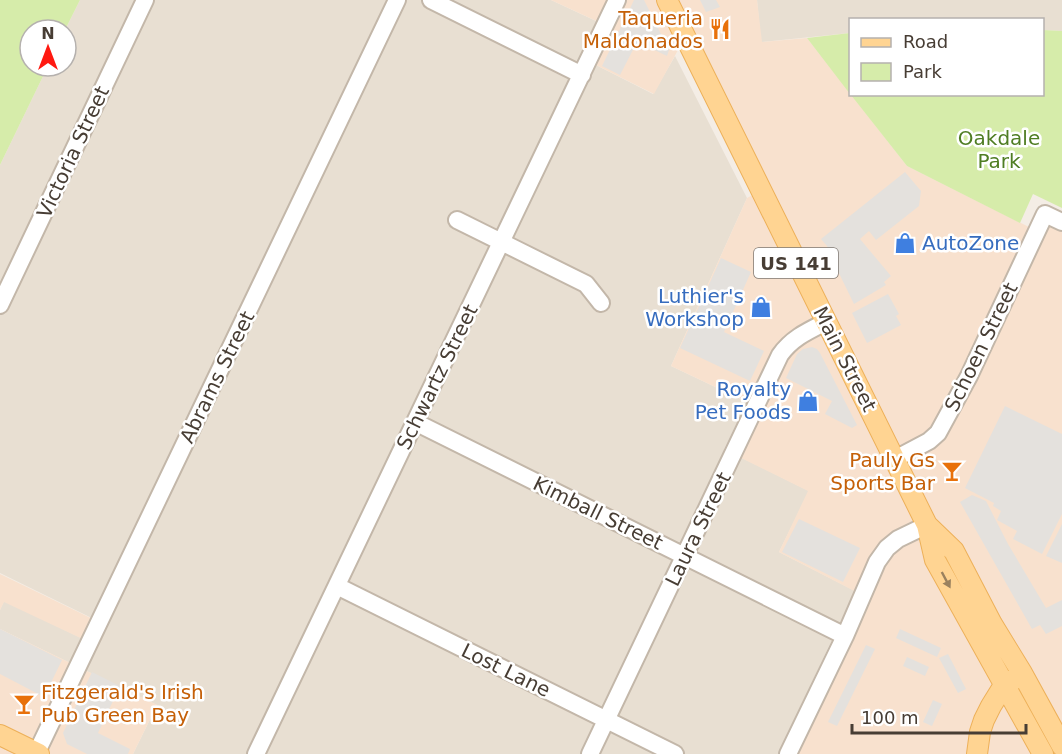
<svg xmlns="http://www.w3.org/2000/svg" width="1062" height="754" font-family="'DejaVu Sans',sans-serif">
	<style>
		.residential { fill: #e8dfd2 }
		.commercial { fill: #f8e1ce }
		.green { fill: #d6ecaa }
		.parking { fill: #e4e1dd }
		.lines { fill: none; stroke-linecap: round; stroke-linejoin: round }
		.minor-casing { stroke: #c3b7a9; stroke-width: 20 }
		.major-casing { stroke: #edb059; stroke-width: 22 }
		.minor { stroke: #fff; stroke-width: 16 }
		.major { stroke: #ffd492; stroke-width: 20 }
		.oneway { fill: #9a815e }
		.labels { text-anchor: middle; dominant-baseline: central; stroke-width: 5; stroke-linejoin: round; paint-order: stroke }
		.shield { fill: #fff; stroke: #7e7771; stroke-width: 1.5 }
		.shield-label { font-size: 18px; font-weight: bold; fill: #473d34 }
		.food-label { font-size: 20px; fill: #c56008; stroke: #fff; text-anchor: end }
		.park-label { font-size: 20px; fill: #4f7d23; stroke: #fff }
		.street-label { font-size: 20px; fill: #473d34; stroke: #fff }
		.shop-label { font-size: 20px; fill: #366cbe; stroke: #fff; text-anchor: end }
	</style>
	<rect width="100%" height="100%" fill="#f4ede5"/>
	<path class="residential" d="M80,0H551L596,21L550,119L567,127L596,65L653,94L675,56L747,198L671,366L747,402L724,449L809,491L779,552L855,591L778,754H133L157,705L0,629V610L4,601L96,645L106,625L0,573V165L48,66H66L65,30Z
		M757,0H1062V31L1043,30L1042,20H850V33L761,42Z"/>
	<path class="commercial" d="M551,0H757L762,42L807,38L907,166L1037,231L1045,214L1062,222V754H788L862,595L779,552L808,491L733,454L755,408L747,402L671,366L747,198L760,191L684,39L654,94L588,61L605,25Z
		M0,574L99,622L89,642L4,602L0,610Z
		M0,629L157,705L133,754H0Z"/>
	<path class="green" d="M0,0H80L65,30H30V66H48L0,165Z
		M1043,30L1062,31V208L1033,194L1020,223L907,166L851,95L1042,94Z
		M850,33V94L807,38Z"/>
	<path class="parking" d="M634,0H644L669,50L667,56L642,44L639,48L635,46L620,75L602,66Z
		M700,0H716L720,7L706,12Z
		M905,172L921,191L919,206L876,240L869,231L860,239L891,276L884,282L886,285L854,304L834,263L827,246L821,239Z
		M721,258L751,272L724,332L764,351L750,381L680,348Z
		M888,294L899,314L896,316L901,325L867,343L852,313Z
		M812,347L817,349L820,353L857,425L852,428L825,414L832,401L786,378L797,354L803,349Z
		M1005,406L1062,434V514L1042,554L1013,539L1017,531L997,520L1001,511L993,506L994,503L965,488Z
		M972,495L986,501L1008,544L1046,608L1062,600V626L1046,634L1040,625L1032,629L960,502Z
		M799,519L860,548L843,582L782,552Z
		M1062,524V563L1046,556Z
		M0,629L62,660L44,697L0,674Z
		M900,629L941,648L937,657L896,638Z
		M866,645L875,649L837,726L828,722Z
		M948,654L966,689L958,693L939,658Z
		M907,657L929,667L925,676L903,666Z
		M92,672L120,686L98,733L130,749L128,754H87L67,744L63,733Z
		M933,700L942,704L932,726L923,722Z"/>
	<g class="lines">
		<defs>
			<path id="minor" d="M431,0L582,75
				M457,220L586,284L601,303
				M0,305L145,0
				M415,422L845,636
				M895,459L929,441L938,433L969,376L1045,214L1062,222
				M337,586L675,754
				M36,754L397,0
				M256,754L617,0
				M590,754L780,355C792,338 808,331 826,322
				M788,754L845,636L877,562L887,548L898,539L927,525"/>
			<path id="major" d="M667,0L927,525L935,560L1043,754
				M927,525L954,551L992,624L1022,673L1062,746
				M0,735L39,754
				M977,754L980,732L984,720L991,706L1004,685L1013,680"/>
		</defs>
		<use href="#minor" class="minor-casing"/>
		<use href="#major" class="major-casing"/>
		<use href="#minor" class="minor"/>
		<use href="#major" class="major"/>
	</g>
	<defs><path id="oneway-solid" d="M-6-.8H1V-3.2L6.5 0L1 3.2V.8H-6Z" transform="scale(1.5)"/></defs>
	<use class="oneway" href="#oneway-solid" transform="translate(946 580) rotate(62)"/>
	<defs>
		<symbol id="restaurant-bare" viewBox="-9 -9 18 18"><path d="M-5-6h1v4h1v-4h1v4h1v-4h1v5L-1.5 .5V6h-2V.5L-5-1ZM5-6V6H3V1.5H1.5Q1.5-4 5-6Z" fill="#e8710a" stroke="#fff" stroke-width="2.5" paint-order="stroke"/></symbol>
		<symbol id="shop-bare" viewBox="-9 -9 18 18"><path d="M-5-2.5h2.3a2.7 3.5 0 0 1 5.4 0H5L5.5 6h-11ZM-1.5-2.5h3a1.5 2.3 0 0 0-3 0Z" fill="#3f7fe0" stroke="#fff" stroke-width="2.5" paint-order="stroke"/></symbol>
		<symbol id="bar-bare" viewBox="-9 -9 18 18"><path d="M-6-5H6L.8 .8V4.5H3.5V6h-7V4.5H-.8V.8Z" fill="#e8710a" stroke="#fff" stroke-width="2.5" paint-order="stroke"/></symbol>
	</defs>
	<g fill-rule="evenodd">
		<use href="#restaurant-bare" x="705" y="14" width="30" height="30"/>
		<use href="#shop-bare" x="890" y="228" width="30" height="30"/>
		<use href="#shop-bare" x="746" y="292" width="30" height="30"/>
		<use href="#shop-bare" x="793" y="386" width="30" height="30"/>
		<use href="#bar-bare" x="937" y="456" width="30" height="30"/>
		<use href="#bar-bare" x="9" y="689" width="30" height="30"/>
	</g>
	<g class="labels">
		<rect class="shield" x="754" y="248" width="84" height="30" rx="4.5"/>
		<g class="shield-label">
			<text x="796" y="263">US 141</text>
		</g>
		<g class="food-label">
			<text x="703" y="18">Taqueria<tspan x="703" dy="23">Maldonados</tspan></text>
			<text x="935" y="460">Pauly Gs<tspan x="935" dy="23">Sports Bar</tspan></text>
			<text x="41" y="692" text-anchor="start">Fitzgerald's Irish<tspan x="41" dy="23">Pub Green Bay</tspan></text>
		</g>
		<g class="park-label">
			<text x="999" y="138">Oakdale<tspan x="999" dy="23">Park</tspan></text>
		</g>
		<g class="street-label">
			<text transform="translate(73 152) rotate(-65)">Victoria Street</text>
			<text transform="translate(981 347) rotate(-64)">Schoen Street</text>
			<text transform="translate(845 359) rotate(63)">Main Street</text>
			<text transform="translate(217 377) rotate(-64)">Abrams Street</text>
			<text transform="translate(437 377) rotate(-64)">Schwartz Street</text>
			<text transform="translate(598 513) rotate(26)">Kimball Street</text>
			<text transform="translate(698 529) rotate(-64)">Laura Street</text>
			<text transform="translate(506 670) rotate(26)">Lost Lane</text>
		</g>
		<g class="shop-label">
			<text x="922" y="243" text-anchor="start">AutoZone</text>
			<text x="744" y="296">Luthier's<tspan x="744" dy="23">Workshop</tspan></text>
			<text x="791" y="389">Royalty<tspan x="791" dy="23">Pet Foods</tspan></text>
		</g>
	</g>
	<rect x="849" y="18" width="195" height="78" fill="#ffffff" stroke="#b5b1ae" stroke-width="1.5"/>
	<rect x="861" y="38" width="30" height="9" fill="#ffd492" stroke="#b5b1ae" stroke-width="1.5"/>
	<text x="903" y="48" font-size="18" fill="#473d34">Road</text>
	<rect x="861" y="63" width="30" height="18" fill="#d6ecaa" stroke="#b5b1ae" stroke-width="1.5"/>
	<text x="903" y="78" font-size="18" fill="#473d34">Park</text>
	<g transform="translate(48 48)"><circle r="28" fill="#ffffff" stroke="#b5b1ae" stroke-width="1.5"/>
	<path d="M0-4.5L10 22L0 15L-10 22Z" fill="#ff1910"/>
	<text y="-9" font-size="16" font-weight="bold" text-anchor="middle" fill="#473d34">N</text>
	</g>
	<path d="M852 724v9h174v-9" fill="none" stroke="#473d34" stroke-width="3"/>
	<text x="861" y="724" font-size="18" fill="#473d34" stroke="#ffffff" stroke-width="4.5" paint-order="stroke">100 m</text>
</svg>
